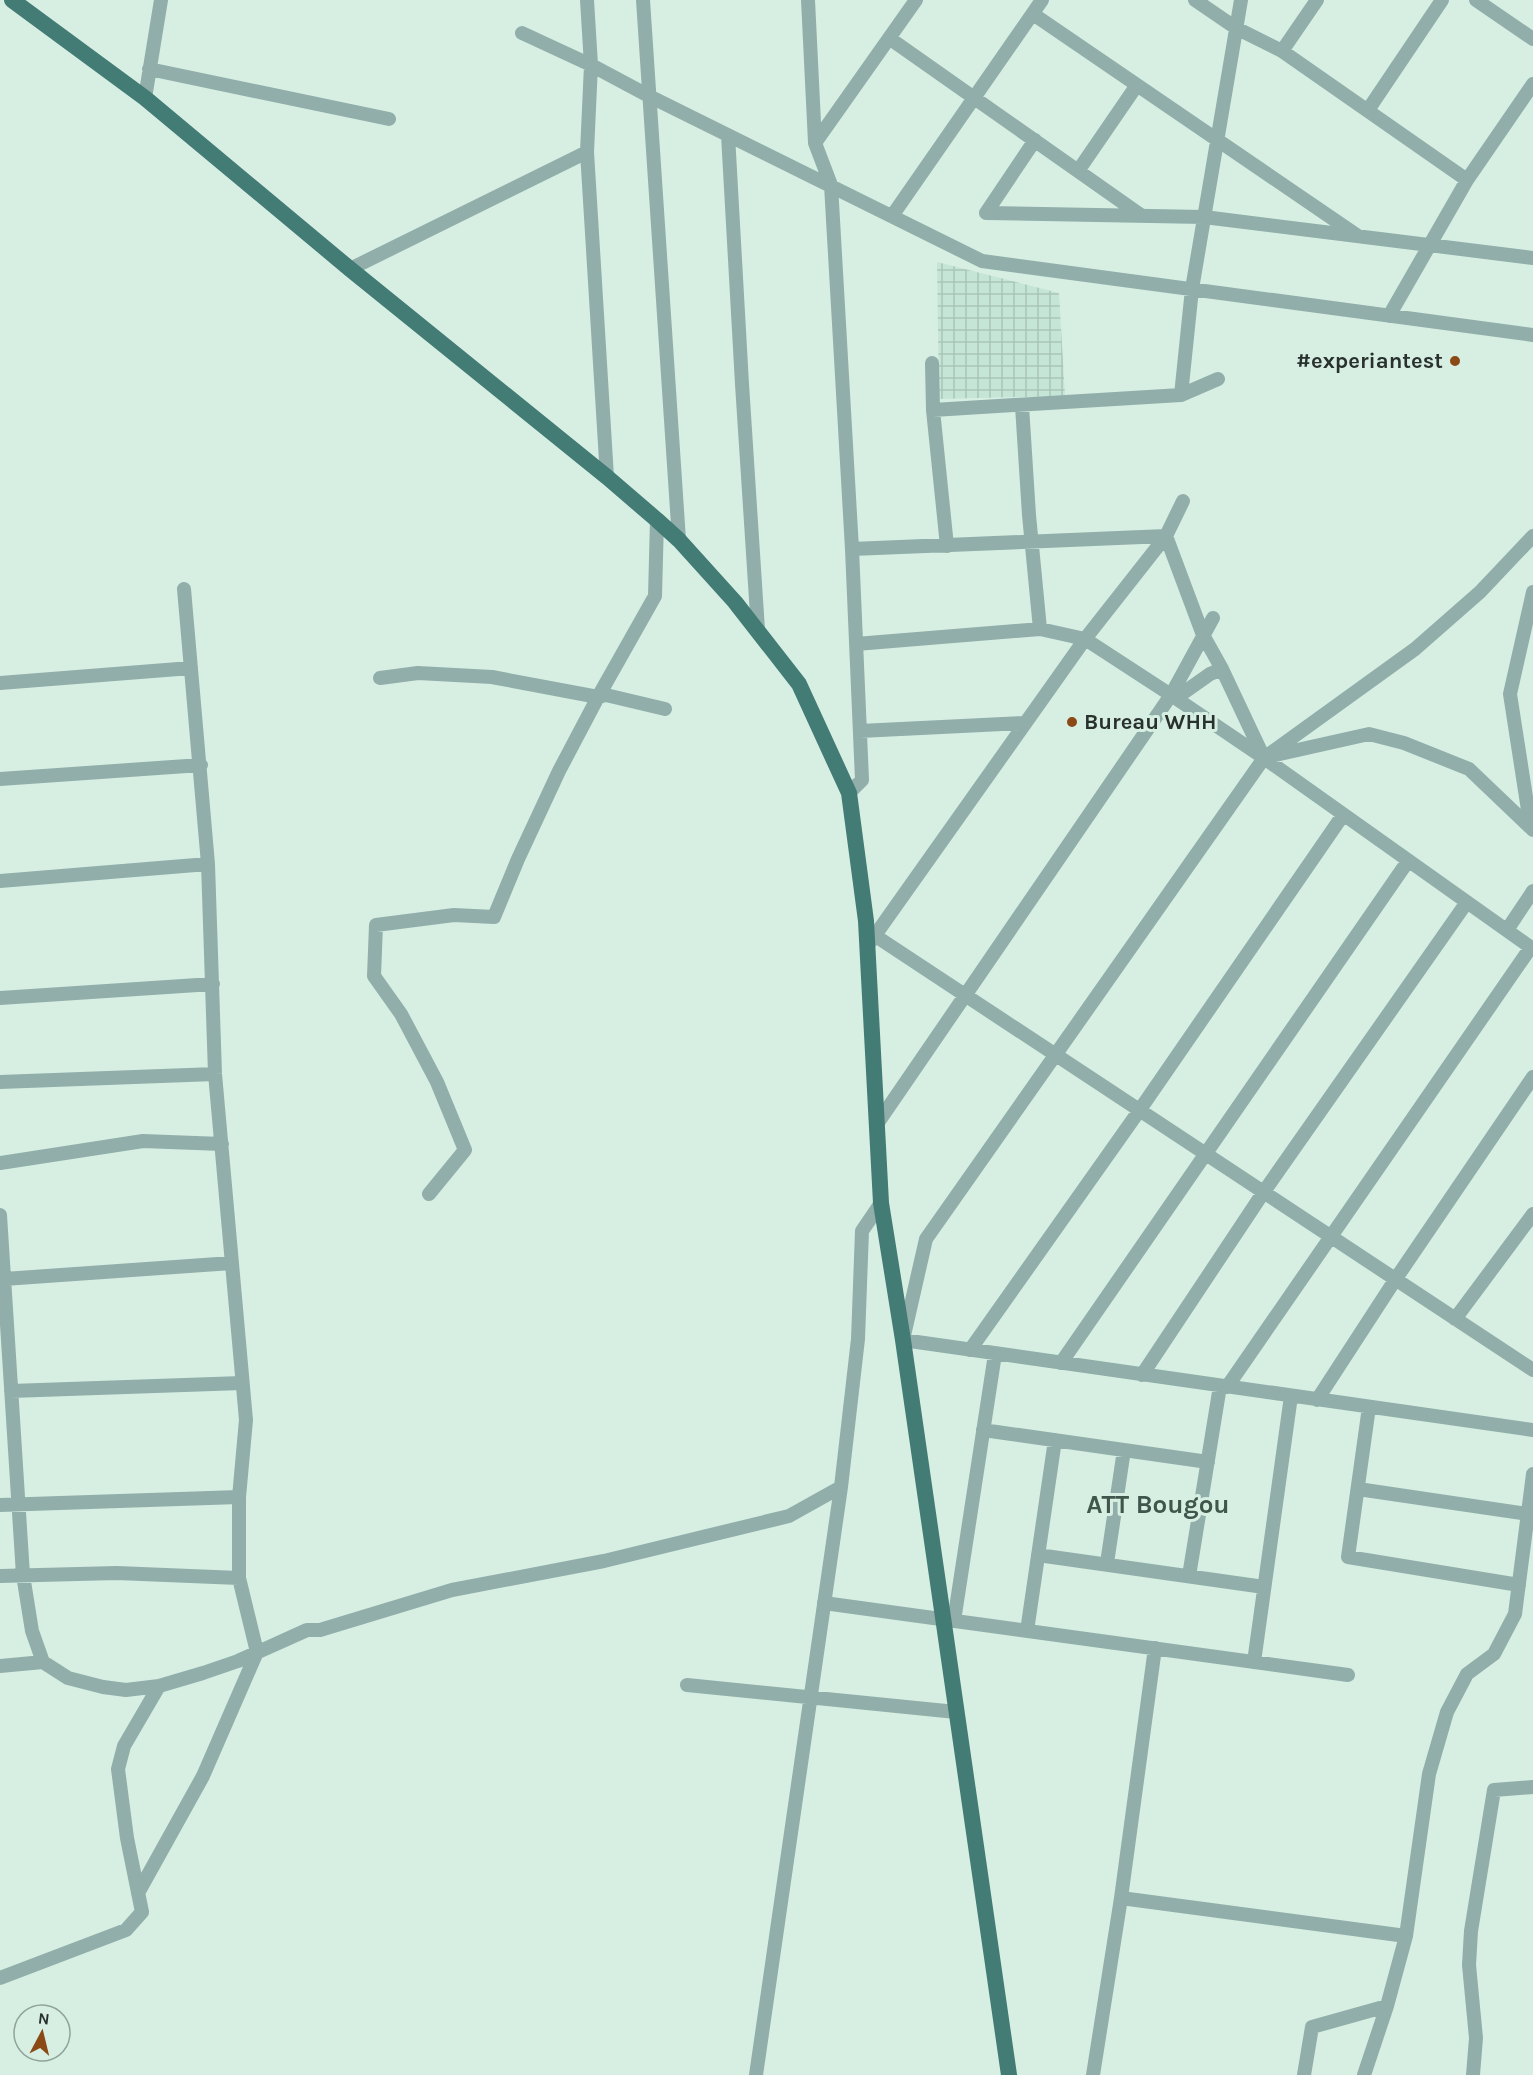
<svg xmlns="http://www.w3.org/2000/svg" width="1533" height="2075" font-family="Karla,sans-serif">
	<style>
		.industrial { fill: url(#industrial-grid) }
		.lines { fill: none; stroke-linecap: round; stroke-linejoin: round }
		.minor { stroke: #91aeaa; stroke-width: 14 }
		.major { stroke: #437b75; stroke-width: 16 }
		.poi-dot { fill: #8a4915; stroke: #d7efe3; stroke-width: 2 }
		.labels { text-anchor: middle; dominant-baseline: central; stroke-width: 6; stroke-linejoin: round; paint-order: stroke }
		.poi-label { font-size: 22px; font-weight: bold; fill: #28312d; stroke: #d7efe3; text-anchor: end }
		.quarter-label { font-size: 26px; font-weight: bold; fill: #40554b; stroke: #d7efe3 }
	</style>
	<defs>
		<pattern id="industrial-grid" width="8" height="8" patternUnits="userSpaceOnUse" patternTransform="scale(1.5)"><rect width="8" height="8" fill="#c5e5d6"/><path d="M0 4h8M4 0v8" fill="none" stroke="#a9c5b8"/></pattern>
	</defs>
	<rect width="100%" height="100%" fill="#d7efe3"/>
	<path class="industrial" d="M937,262L1059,293L1065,396L939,399Z"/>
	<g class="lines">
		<path class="minor" d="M587,0L591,65L587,152L607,477
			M643,0L679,540
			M808,0L815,143L831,185L852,549L862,780L849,793
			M1195,0L1236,28L1282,51L1467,180
			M1476,0L1533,39
			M1033,14L1358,236
			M522,33L591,65L649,96L982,261L1533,335
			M889,38L1142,216
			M1282,51L1317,0
			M149,69L389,119
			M145,98L161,0
			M1368,110L1442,0
			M728,135L742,384L758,630
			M815,143L916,0
			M1078,171L1137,85
			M986,213L1204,217L1533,258
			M986,213L1035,140
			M892,216L1042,0
			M350,269L587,152
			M1389,316L1467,180L1533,84
			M932,363L933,410L947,546
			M1218,379L1181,395L1192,289L1241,0
			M1022,406L1029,515L1040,629
			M933,410L1181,395
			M1533,536L1480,592L1415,649L1264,758L926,1239L903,1340L1533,1430
			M852,549L1166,536L1203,635L1222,669L1263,756
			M1533,592L1510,694L1528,810L1533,818
			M856,644L1040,629L1085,639L1171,695L1264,758L1533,949
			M380,678L418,673L492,677L598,697L606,695L665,709
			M0,683L191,668
			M1176,698L1210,674L1222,669
			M860,731L1023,723
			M1271,756L1369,734L1404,743L1469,769L1533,830
			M0,779L201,765
			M0,881L208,864
			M1507,930L1533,891
			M874,935L1533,1370
			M871,941L1085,639L1166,536L1183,501
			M0,998L213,984
			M0,1082L215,1074
			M877,1124L1171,695L1213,618
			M0,1163L143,1141L222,1144
			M429,1194L465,1150L437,1082L401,1014L374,976L376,925L454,915L494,917L518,859L559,771L598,697L655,596L657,520
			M0,1215L23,1575L32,1631L43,1662
			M4,1279L232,1263
			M1455,1319L1533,1214
			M970,1350L1139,1111L1343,815
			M1061,1363L1408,861
			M1142,1375L1263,1193L1467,902
			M1227,1387L1531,947
			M11,1391L242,1383
			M1317,1400L1395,1280L1533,1077
			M1369,1407L1348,1557L1519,1585
			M983,1430L1208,1462
			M1358,1489L1528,1514
			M0,1505L239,1497
			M1038,1555L1264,1587
			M1107,1563L1124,1450
			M0,1576L117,1573L239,1578
			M1189,1576L1220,1386
			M824,1603L1348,1675
			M954,1621L995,1354
			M1027,1631L1055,1440
			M1254,1662L1291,1396
			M0,1666L43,1662L68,1678L103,1687L126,1690L159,1686L203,1673L238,1661L307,1630H320L452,1590L604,1561L789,1516L841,1487
			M687,1685L956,1712
			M138,1893L203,1776L257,1652L239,1578V1497L246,1420L215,1074L208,864L184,589
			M1121,1898L1406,1936
			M0,1978L126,1930L142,1912L127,1838L118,1769L124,1746L159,1686
			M756,2075L841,1487L858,1339L862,1231L881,1203
			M1093,2075L1121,1898L1155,1648
			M1304,2075L1312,2027L1387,2006
			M1364,2075L1387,2006L1406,1936L1429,1774L1447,1712L1467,1674L1494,1654L1515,1614L1533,1474
			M1473,2075L1476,2038L1469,1965L1471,1931L1494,1790L1533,1787"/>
		<path class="major" d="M12,0L145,98L350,269L607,477L657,520L679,540L735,602L799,684L849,793L866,921L881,1203L903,1340L1009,2075"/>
	</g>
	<g class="poi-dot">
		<circle cx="1455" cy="361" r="6"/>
		<circle cx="1072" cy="722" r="6"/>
	</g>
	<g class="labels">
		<g class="poi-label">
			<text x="1443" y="361">#experiantest</text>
			<text x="1084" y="722" text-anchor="start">Bureau WHH</text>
		</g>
		<g class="quarter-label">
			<text x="1158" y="1504">ATT Bougou</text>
		</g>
	</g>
	<g transform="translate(42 2033) rotate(7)"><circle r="28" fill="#d7efe3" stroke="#91a39a" stroke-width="1.5"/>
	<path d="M0-4.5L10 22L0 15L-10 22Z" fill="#8a4915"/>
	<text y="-9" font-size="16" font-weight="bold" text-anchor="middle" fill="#28312d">N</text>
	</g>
</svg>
